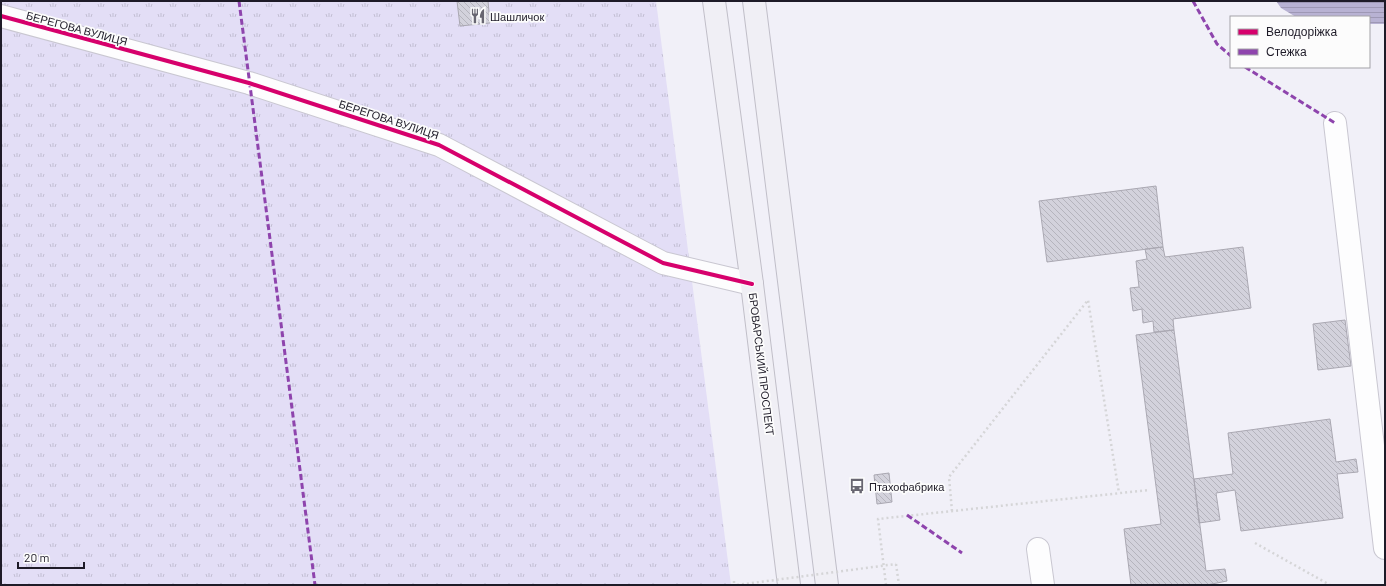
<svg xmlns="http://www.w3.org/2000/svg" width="1386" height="586" font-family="Barlow,sans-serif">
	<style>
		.park { fill: url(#park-tufts) }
		.water { fill: url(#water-rules) }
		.building { fill: url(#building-back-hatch); stroke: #aaa8b2 }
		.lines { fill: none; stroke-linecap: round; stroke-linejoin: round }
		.minor-casing { stroke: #c9c7d1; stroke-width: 24 }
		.highway-casing { stroke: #c0bec8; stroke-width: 24 }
		.path { stroke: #d5d5d7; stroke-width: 2.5; stroke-dasharray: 2 3; stroke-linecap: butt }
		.minor { stroke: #fdfdfe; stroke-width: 22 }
		.highway { stroke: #f0eff5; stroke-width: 22 }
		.path-bridge { stroke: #d5d5d7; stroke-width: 2.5; stroke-dasharray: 2 3; stroke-linecap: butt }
		.quiet { stroke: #8e44ad; stroke-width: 3; stroke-dasharray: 6 3; stroke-linecap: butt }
		.cycleway-casing { stroke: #fcfcfc; stroke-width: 6 }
		.cycleway { stroke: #d6006c; stroke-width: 4 }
		.labels { text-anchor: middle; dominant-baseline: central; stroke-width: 3.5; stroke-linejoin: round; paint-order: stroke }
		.poi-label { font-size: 11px; fill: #1e1b28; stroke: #fcfcfc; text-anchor: start }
		.street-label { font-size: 11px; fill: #1e1b28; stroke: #fcfcfc }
	</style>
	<defs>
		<pattern id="park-tufts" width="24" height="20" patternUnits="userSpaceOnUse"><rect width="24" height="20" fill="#e3def6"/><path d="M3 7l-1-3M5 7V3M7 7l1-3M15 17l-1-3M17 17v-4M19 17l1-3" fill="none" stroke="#c2bed3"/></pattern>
		<pattern id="water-rules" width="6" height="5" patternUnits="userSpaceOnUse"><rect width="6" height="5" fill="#b8b2d3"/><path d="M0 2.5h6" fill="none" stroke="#9e98b5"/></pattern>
		<pattern id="building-back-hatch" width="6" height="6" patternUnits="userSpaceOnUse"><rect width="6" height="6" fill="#d3d2dc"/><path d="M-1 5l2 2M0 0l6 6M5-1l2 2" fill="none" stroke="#b5b4bd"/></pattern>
	</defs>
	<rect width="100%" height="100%" fill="#f1f0f8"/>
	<path class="park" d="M1,1H656L731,585H1Z"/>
	<path class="water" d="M1276,1H1385V24H1369V17H1296L1281,8Z"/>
	<path class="building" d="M457,1H488L490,23L460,26Z
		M1156,186L1163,247L1047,262L1039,201Z
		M1163,247L1165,257L1243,247L1251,308L1173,319L1174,330L1154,332L1153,321L1143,323L1142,309L1133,311L1130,288L1139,287L1136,261L1147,259L1145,249Z
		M1345,320L1351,366L1318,370L1313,324Z
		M1174,330L1206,571L1225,569L1227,581L1207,585H1131L1124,529L1161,524L1136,335Z
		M1330,419L1336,462L1356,459L1358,472L1337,474L1343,518L1241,531L1235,490L1216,493L1220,520L1199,523L1194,479L1233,474L1228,433Z
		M889,473L892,502L877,504L874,475Z"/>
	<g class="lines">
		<defs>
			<path id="minor" d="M1,16L249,83L439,145L663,263L752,284
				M1335,123L1385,548
				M1038,549L1043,585"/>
			<path id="highway" d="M714,1L752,284L789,585
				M754,1L827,585"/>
		</defs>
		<use href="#minor" class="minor-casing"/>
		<use href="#highway" class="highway-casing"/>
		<path class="path" d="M952,511L949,477L1088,300L1119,493
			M1255,543L1330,585
			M896,564L899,585
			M734,581V585
			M886,585L878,519L1149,490"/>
		<use href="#minor" class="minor"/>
		<use href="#highway" class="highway"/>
		<path class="path-bridge" d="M737,585L896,564"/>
		<path class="quiet" d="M239,1L315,585
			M1193,1L1217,44L1231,56
			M1245,67L1335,123
			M907,515L962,553"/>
		<defs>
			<path id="cycleway" d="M1,16L249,83L439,145L663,263L752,284"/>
		</defs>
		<use href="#cycleway" class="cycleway-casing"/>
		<use href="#cycleway" class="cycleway"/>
	</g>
	<defs>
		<symbol id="restaurant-bare" viewBox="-9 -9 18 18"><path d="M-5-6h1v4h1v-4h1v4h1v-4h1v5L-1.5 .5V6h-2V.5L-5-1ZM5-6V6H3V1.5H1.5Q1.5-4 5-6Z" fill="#686671" stroke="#fcfcfc" stroke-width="2.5" paint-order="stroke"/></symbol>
		<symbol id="bus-bare" viewBox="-9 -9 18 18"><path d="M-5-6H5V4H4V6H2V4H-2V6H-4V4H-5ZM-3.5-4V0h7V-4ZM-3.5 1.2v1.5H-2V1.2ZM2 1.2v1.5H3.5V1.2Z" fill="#686671" stroke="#fcfcfc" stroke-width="2.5" paint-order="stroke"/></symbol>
	</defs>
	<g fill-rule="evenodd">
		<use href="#restaurant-bare" x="467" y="5" width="22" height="22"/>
		<use href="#bus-bare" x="846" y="475" width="22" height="22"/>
	</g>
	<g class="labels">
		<g class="poi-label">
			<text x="490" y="16">Шашличок</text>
			<text x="869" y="486">Птахофабрика</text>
		</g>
		<g class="street-label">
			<text transform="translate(77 28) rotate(15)">БЕРЕГОВА ВУЛИЦЯ</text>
			<text transform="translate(389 119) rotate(18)">БЕРЕГОВА ВУЛИЦЯ</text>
			<text transform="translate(762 364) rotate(83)">БРОВАРСЬКИЙ ПРОСПЕКТ</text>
		</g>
	</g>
	<rect width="1386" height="586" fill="none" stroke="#1e1b28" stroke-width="4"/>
	<rect x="1230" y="16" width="140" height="52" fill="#fcfcfc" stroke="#a3a2a7"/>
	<rect x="1238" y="29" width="20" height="6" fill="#d6006c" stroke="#a3a2a7"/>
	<text x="1266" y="36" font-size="12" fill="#1e1b28">Велодоріжка</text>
	<rect x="1238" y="49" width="20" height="6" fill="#8e44ad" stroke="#a3a2a7"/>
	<text x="1266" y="56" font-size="12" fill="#1e1b28">Стежка</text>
	<path d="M18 562v6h66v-6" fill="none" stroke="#1e1b28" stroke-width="2"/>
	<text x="24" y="562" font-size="12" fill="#1e1b28" stroke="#fcfcfc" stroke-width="3" paint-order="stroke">20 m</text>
</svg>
